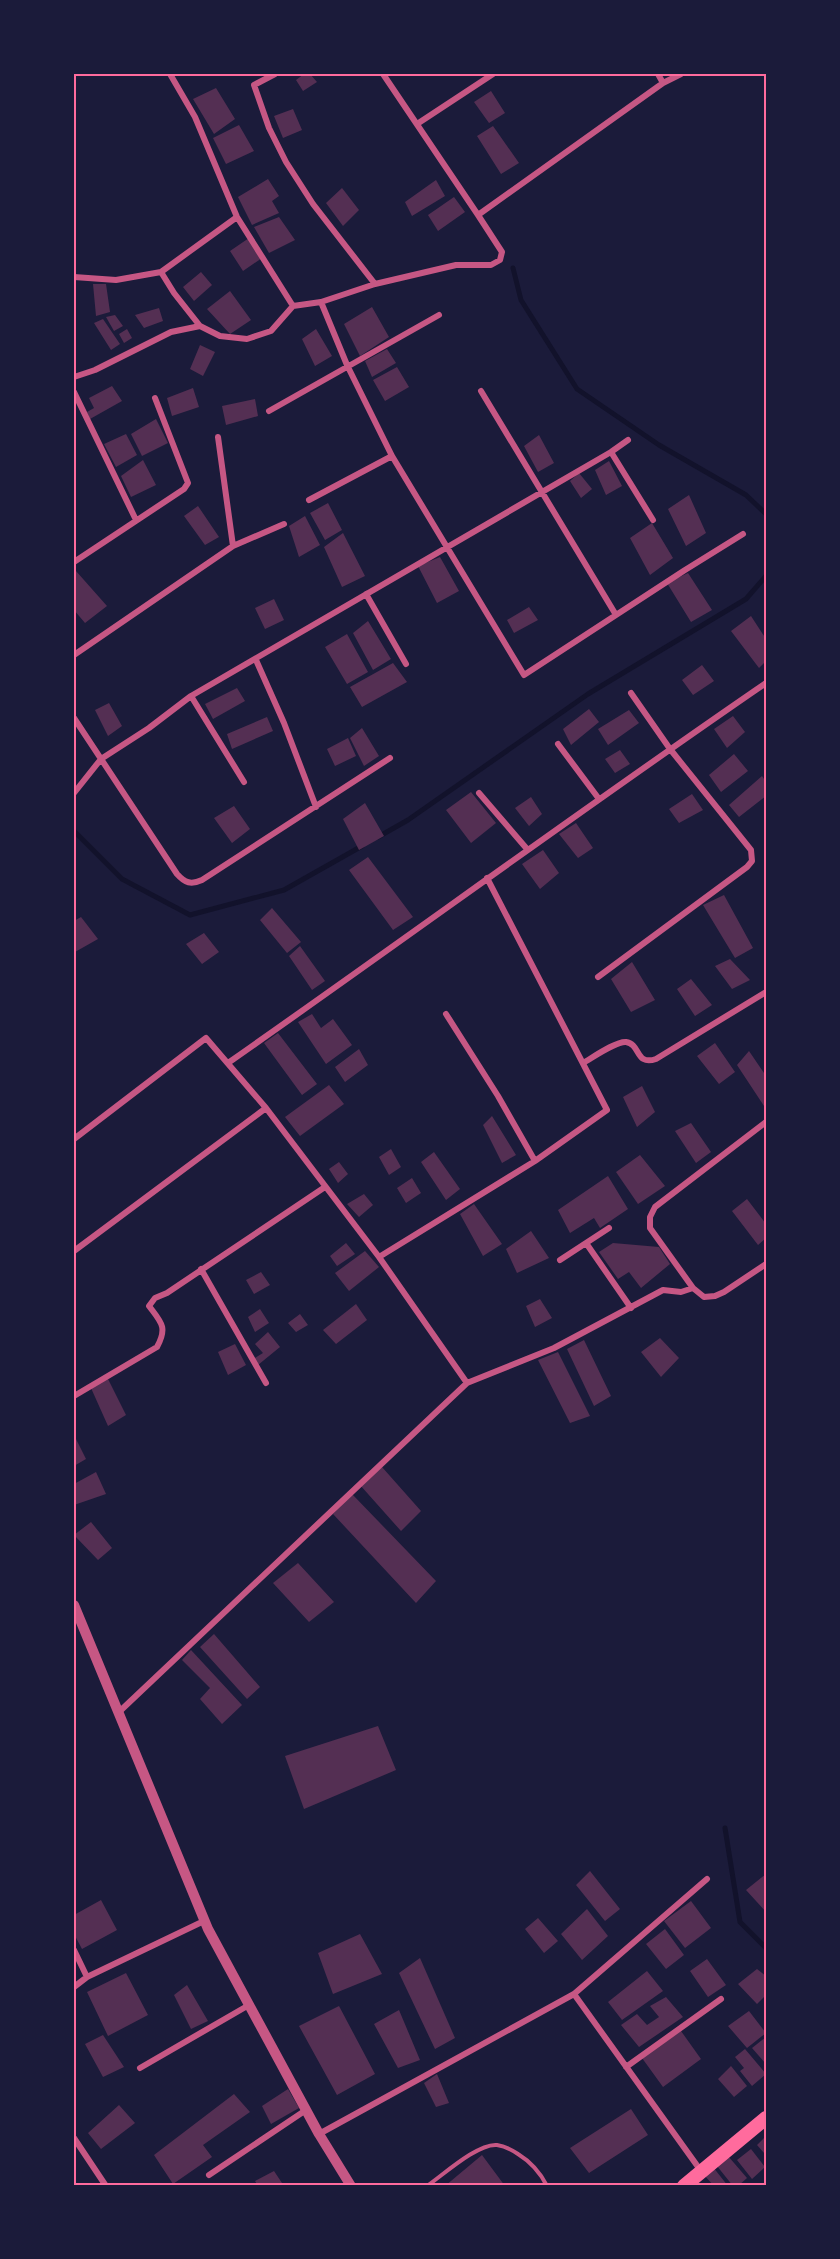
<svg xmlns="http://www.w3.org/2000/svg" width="840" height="2259" font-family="'Libre Baskerville',serif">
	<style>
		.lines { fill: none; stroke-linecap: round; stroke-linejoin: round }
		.stream { stroke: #12122b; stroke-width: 5 }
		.building { fill: #542f53 }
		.service { stroke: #c65784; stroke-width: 4 }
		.minor { stroke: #c65784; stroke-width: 6 }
		.tertiary { stroke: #c65784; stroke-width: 10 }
		.primary { stroke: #ff6b9d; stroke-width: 14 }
		.neatline { fill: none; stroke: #ff6b9d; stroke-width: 2 }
	</style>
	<rect width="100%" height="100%" fill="#1b1b3a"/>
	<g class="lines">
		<path class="stream" d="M513,268L521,300L577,389L659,445L746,495L766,514
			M74,831L122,879L190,915L284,890L362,846
			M378,837L408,820L588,694L746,599L766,576
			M725,1828L740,1922L766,1948"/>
	</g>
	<path class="building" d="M304,74H310L317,82L303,91L296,80Z
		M216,88L235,119L214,134L193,99Z
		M491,91L505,113L489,123L474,102Z
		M293,109L302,130L283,138L274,116Z
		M239,125L254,151L226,164L213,138Z
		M493,126L519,163L501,174L477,136Z
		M268,179L279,196L272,201L279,213L252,225L238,197Z
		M436,180L445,196L412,216L405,202Z
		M342,188L359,210L343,226L326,203Z
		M454,197L465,212L438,231L428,215Z
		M279,217L295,240L269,253L254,227Z
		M249,238L262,258L243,271L230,251Z
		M201,272L212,285L194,301L183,287Z
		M93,284H106L110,312L96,316Z
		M230,291L251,320L230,334L207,309Z
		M372,307L389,337L360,356L344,324Z
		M159,308L163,321L144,328L135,315Z
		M115,315L123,326L114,331L106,317Z
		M103,319L120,344L111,350L94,323Z
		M127,329L132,338L124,343L119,334Z
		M316,329L332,356L315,366L302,339Z
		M200,345L215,352L203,376L190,369Z
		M387,349L396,363L372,377L365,361Z
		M397,367L409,387L385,401L373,380Z
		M112,386L122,401L90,419L87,412L94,408L89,398Z
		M193,388L199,407L172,416L167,398Z
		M255,399L258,416L226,425L222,406Z
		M156,419L168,443L142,456L131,434Z
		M126,434L137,455L116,467L104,444Z
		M539,435L554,463L538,472L524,446Z
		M143,460L156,485L131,497L121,476Z
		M609,461L622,486L606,495L595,470Z
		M579,473L592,489L581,498L570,481Z
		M689,495L706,533L686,546L668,509Z
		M328,503L342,530L325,540L310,513Z
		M198,506L219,537L205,545L184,516Z
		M305,516L320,545L299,557L289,526Z
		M652,523L673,558L650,575L630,538Z
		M343,533L365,576L342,587L324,547Z
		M440,557L459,591L437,603L418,566Z
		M76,571L107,606L85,623L74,610V573Z
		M688,573L712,610L691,622L667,583Z
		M274,599L284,620L265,629L255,608Z
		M529,607L538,620L514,633L507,620Z
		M751,616L766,639V661L759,668L731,631Z
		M368,621L391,659L373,670L353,633Z
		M347,634L368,672L347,684L325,647Z
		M393,663L407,682L362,707L350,687Z
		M702,665L714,681L693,695L682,680Z
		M237,688L245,701L213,719L205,704Z
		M109,703L122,726L108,736L95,710Z
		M589,709L599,722L571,745L563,729Z
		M629,710L639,723L608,745L598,729Z
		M733,716L745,732L727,748L714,729Z
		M267,717L273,731L232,749L227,734Z
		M362,728L379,756L364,766L350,738Z
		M348,738L356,756L335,766L327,749Z
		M620,750L630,764L615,773L605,759Z
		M734,754L748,771L721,792L709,775Z
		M762,776L766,782V796L739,817L729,805Z
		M471,792L496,823L471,843L446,810Z
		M692,794L703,810L679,823L669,809Z
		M531,797L542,814L529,826L515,808Z
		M365,803L384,836L359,850L343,819Z
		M234,806L250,829L232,843L214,818Z
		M576,823L593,848L578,858L559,834Z
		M543,850L559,873L540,889L522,864Z
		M368,857L413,917L393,930L349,870Z
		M724,895L753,948L735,958L703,905Z
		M272,908L301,942L287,953L260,920Z
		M81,917L98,939L75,952L74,921Z
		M204,933L219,952L202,964L186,944Z
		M300,946L325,981L312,990L289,956Z
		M730,959L750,980L732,989L715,966Z
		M632,962L655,1000L631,1012L611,979Z
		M691,979L712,1005L695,1016L677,989Z
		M312,1014L321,1028L333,1019L352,1045L326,1064L298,1022Z
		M278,1033L317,1084L302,1095L264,1043Z
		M715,1043L735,1072L719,1084L697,1056Z
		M359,1049L368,1065L345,1082L335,1067Z
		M749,1051L766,1076V1109L737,1065Z
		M329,1085L344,1104L300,1136L285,1117Z
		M642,1086L655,1112L637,1127L623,1097Z
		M492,1116L516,1155L502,1163L483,1125Z
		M691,1123L711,1152L696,1163L675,1131Z
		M391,1149L401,1167L389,1175L379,1157Z
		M434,1152L460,1189L446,1200L421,1162Z
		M640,1155L665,1186L638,1204L616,1172Z
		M339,1162L348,1174L338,1183L329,1169Z
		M608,1176L628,1209L600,1228L594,1218L570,1233L558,1210Z
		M412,1178L421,1193L406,1203L397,1188Z
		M364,1194L373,1205L359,1217L347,1204Z
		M747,1199L766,1224V1238L758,1245L732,1211Z
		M474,1204L502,1244L483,1256L460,1214Z
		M531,1231L549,1258L517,1273L506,1249Z
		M346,1243L355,1254L337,1266L330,1256Z
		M613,1243L659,1247L670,1264L641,1288L629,1272L618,1279L599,1252Z
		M365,1251L379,1267L349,1291L335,1273Z
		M261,1272L270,1285L254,1294L246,1280Z
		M540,1299L552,1318L535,1327L526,1306Z
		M356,1304L367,1320L336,1344L323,1330Z
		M260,1309L269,1323L255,1332L248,1317Z
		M300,1314L308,1325L296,1332L288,1323Z
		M268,1332L280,1347L258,1365L253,1359L263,1353L255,1344Z
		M660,1338L679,1358L661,1377L641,1352Z
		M584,1340L611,1396L594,1406L567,1349Z
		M235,1344L246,1365L228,1375L218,1352Z
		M558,1352L590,1416L570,1423L538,1360Z
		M107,1377L126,1415L108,1426L91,1388Z
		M74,1435L86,1459L74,1466Z
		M382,1467L421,1511L401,1531L360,1485Z
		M96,1472L106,1494L74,1505V1484Z
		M352,1494L436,1581L416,1603L333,1514Z
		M91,1522L112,1548L98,1560L74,1535Z
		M298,1563L334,1602L309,1622L273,1583Z
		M214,1634L260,1687L247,1699L200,1647Z
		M191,1650L242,1705L222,1724L200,1699L210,1688L182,1660Z
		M378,1726L396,1770L304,1809L285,1756Z
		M590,1871L620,1909L605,1921L576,1885Z
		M766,1874V1912L746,1890Z
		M101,1900L117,1930L82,1949L74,1934V1915Z
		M691,1901L711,1928L685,1948L664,1921Z
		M587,1909L608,1936L582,1960L561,1934Z
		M538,1918L558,1941L544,1953L525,1929Z
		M665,1929L684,1955L666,1969L646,1944Z
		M360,1934L382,1974L333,1994L318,1953Z
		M420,1958L455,2038L435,2049L399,1973Z
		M707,1959L726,1985L708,1997L690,1971Z
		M757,1969L766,1976V1995L757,2004L738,1984Z
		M647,1971L663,1991L622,2020L608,2002Z
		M126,1973L148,2015L108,2036L87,1992Z
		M187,1985L208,2021L191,2029L174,1995Z
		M666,1997L683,2017L639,2047L621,2025L637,2014L647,2025L659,2017L650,2006Z
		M339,2006L375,2074L337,2095L299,2026Z
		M399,2010L420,2060L398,2068L374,2024Z
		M749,2011L766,2033L747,2048L728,2026Z
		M681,2031L701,2059L663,2087L642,2058Z
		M103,2035L124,2067L103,2077L85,2044Z
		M766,2037V2064L752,2048Z
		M745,2049L766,2074L752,2086L740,2071L744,2068L735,2057Z
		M731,2066L747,2086L734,2097L718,2079Z
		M437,2074L449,2103L436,2107L424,2083Z
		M288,2089L299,2108L271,2124L262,2106Z
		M234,2094L250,2112L203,2145L212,2157L173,2184L154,2155Z
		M119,2105L135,2123L101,2149L88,2133Z
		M631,2109L648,2135L589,2173L570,2148Z
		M766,2136V2153L765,2154L757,2145Z
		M751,2149L765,2167L752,2179L737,2160Z
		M482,2155L505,2186H445Z
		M728,2156L747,2178L738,2186H733L717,2166Z
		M713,2167L728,2186H714L704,2175Z
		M274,2171L284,2186H258L255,2181Z"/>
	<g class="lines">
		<path class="service" d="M427,2186C443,2175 478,2143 497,2145C504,2146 512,2150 518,2154C531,2162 540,2172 547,2186"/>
		<path class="minor" d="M170,74L195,117L237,217L293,306
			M275,74L254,85L269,128L286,162L313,204L375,284
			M383,74L478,215L663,83L681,74
			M658,74L663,83
			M417,124L493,74
			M161,272L174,293L200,326
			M74,277L116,280L161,272L237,217
			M321,302L347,365L392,456L524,675L685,570L743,534
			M74,377L95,370L171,332L200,326L220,336L247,339L271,331L293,306L321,302L375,284L456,265H491L500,260L502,252L478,215
			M481,391L616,615
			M74,392L136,520
			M269,411L439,315
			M218,437L233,546
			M611,452L653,520
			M309,500L392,456
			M74,562L184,489L188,483L155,398
			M366,594L406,664
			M74,655L233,546L284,524
			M256,660L284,723L316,807
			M191,696L244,782
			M74,718L177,874C185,883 191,885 202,880L390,758
			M558,744L599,799
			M74,793L101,759L149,728L191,696L611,452L628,440
			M479,793L527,849
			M598,977L747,867L752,861L751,850L670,749L631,693
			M446,1014L498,1096L535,1161
			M228,1063C408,937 585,807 766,683
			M583,1063C592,1058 616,1041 626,1042C641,1044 635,1066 656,1059L766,992
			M74,1139L206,1038L266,1108L379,1257L467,1383
			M586,1243L631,1308
			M74,1251L266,1108
			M379,1257L535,1161L607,1110L487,878
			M560,1260L609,1228
			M201,1269L266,1383
			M693,1288L650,1228V1217L655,1207L766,1122
			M74,1396L157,1347C168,1327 161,1322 149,1306L155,1298L167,1293L325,1187
			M119,1712L467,1383L554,1348L663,1290L681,1292L693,1288L704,1297L715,1296L724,1292L766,1264
			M74,1950L87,1977
			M74,1987L87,1977L204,1921
			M574,1994L701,2171
			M626,2067L721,1999
			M140,2068L249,2005
			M319,2134L574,1994L707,1879
			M74,2138L106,2186
			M209,2175L306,2110"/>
		<path class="tertiary" d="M74,1605L208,1929L319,2134L351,2186"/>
		<path class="primary" d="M684,2186L766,2118"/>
	</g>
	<rect width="840" height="2259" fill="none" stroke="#1b1b3a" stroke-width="150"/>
	<rect x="75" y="75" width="690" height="2109" class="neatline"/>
</svg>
